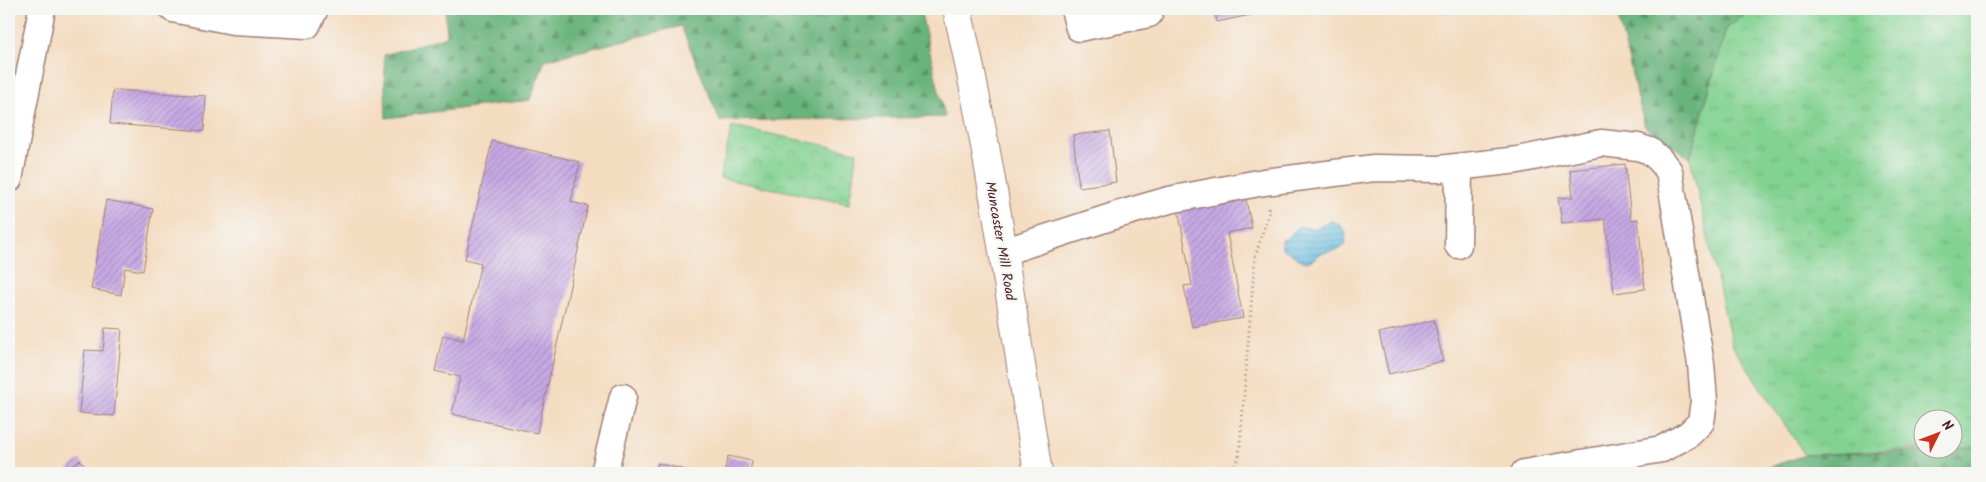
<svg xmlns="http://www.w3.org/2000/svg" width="1986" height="482" font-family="Kalam,sans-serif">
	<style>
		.grass { fill: url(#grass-tufts); stroke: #66785e }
		.forest { fill: url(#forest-firs); stroke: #5a6a53 }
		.park { fill: url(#park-crowns); stroke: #66785e }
		.water { fill: url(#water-rules); stroke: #556c84 }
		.building { fill: url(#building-hatch) }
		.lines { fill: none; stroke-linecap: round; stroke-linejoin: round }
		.minor-casing { stroke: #9f7e76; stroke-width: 29 }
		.major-casing { stroke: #9f7e76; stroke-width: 30 }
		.path { stroke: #9f7e76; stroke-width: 3; stroke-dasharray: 1 4; stroke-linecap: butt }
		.minor { stroke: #fff; stroke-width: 26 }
		.major { stroke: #fff; stroke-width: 28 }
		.labels { text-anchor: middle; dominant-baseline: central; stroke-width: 4.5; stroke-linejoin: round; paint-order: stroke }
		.street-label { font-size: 14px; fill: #4a1f2b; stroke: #f6f6f2 }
	</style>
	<defs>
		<pattern id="grass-tufts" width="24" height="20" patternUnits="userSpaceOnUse" patternTransform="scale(1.25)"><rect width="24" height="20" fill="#82d291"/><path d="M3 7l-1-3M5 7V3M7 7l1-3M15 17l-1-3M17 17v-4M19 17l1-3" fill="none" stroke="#72b47d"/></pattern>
		<pattern id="forest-firs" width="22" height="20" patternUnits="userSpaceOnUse" patternTransform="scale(1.25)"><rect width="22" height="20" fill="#69b47b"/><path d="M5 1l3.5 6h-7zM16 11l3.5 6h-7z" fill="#589265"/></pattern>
		<pattern id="park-crowns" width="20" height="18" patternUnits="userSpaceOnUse" patternTransform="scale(1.25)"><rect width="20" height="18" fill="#82d291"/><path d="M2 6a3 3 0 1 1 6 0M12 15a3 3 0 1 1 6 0" fill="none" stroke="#72b47d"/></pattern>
		<pattern id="water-rules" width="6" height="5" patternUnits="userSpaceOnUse" patternTransform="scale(1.25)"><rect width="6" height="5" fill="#60badd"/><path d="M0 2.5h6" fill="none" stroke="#5197b3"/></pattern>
		<pattern id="building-hatch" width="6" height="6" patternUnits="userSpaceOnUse" patternTransform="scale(1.25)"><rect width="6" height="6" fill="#c8aae5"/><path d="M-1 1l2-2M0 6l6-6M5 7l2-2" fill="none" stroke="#a48aba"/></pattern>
	</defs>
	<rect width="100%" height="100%" fill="#f6f6f2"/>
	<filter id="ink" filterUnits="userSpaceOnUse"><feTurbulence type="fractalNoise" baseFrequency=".02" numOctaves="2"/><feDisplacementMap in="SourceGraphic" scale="10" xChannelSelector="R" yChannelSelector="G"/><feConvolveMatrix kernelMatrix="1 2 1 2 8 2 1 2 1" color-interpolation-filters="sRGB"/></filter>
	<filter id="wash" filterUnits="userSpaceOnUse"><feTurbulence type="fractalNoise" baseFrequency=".0096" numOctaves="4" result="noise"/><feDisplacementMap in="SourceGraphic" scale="20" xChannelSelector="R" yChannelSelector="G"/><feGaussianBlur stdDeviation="1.12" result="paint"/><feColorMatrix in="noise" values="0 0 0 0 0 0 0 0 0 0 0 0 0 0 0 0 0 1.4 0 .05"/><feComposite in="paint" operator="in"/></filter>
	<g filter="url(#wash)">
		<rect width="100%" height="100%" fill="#f4dcc0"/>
		<path class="grass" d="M1752,9H1977V447L1954,448V420H1924L1923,449L1805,455L1732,345L1690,158L1726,29Z"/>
		<path class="forest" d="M445,9H920L945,117L720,121L681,26L545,60L530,100L386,118L384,55L447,36Z
			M1616,9H1752L1726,29L1690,158L1645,127Z
			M1977,447V473H1752L1805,455L1954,450V448Z"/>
		<path class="park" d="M732,126L857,152L849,204L720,178Z"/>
		<path class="water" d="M1332,221C1344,226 1349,233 1344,246C1337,252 1332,250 1323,253C1316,255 1310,265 1302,261C1294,257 1290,251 1282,249V240L1288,238L1299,226L1314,229Z"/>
		<g id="blocks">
			<path class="building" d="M1214,9H1274V10L1217,22Z
				M1442,9H1468V10L1443,13Z
				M113,90L206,96L204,131L110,124Z
				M1110,131L1116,182L1079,187L1073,135Z
				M492,141L580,162L571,202L588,206L537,433L452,414L460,377L435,371L443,335L463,340L481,263L465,259Z
				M1625,164L1631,220L1638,219L1645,289L1614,293L1605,219L1562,223L1558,198L1573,197L1570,170Z
				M1245,195L1252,228L1227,233L1243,318L1192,327L1184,286L1192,285L1177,203Z
				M106,200L153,209L143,271L125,268L121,295L91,289Z
				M1434,320L1443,361L1389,374L1379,333Z
				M105,328L122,329L114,416L79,413L85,350L103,351Z
				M728,456L752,461L750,473H724Z
				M80,460L91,473H62Z
				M658,463L698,473H656Z"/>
		</g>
	</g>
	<g filter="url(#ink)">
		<use href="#blocks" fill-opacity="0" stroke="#9f7e76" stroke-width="1"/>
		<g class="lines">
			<defs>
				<path id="minor" d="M173,9L233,21L307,25L315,9
					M1074,9L1079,28L1149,14L1148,9
					M9,179L42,9
					M1458,245L1459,167
					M1003,252L1117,215L1169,200L1264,182L1374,168L1439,169L1518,160L1601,143L1638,147L1650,151L1660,160L1669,171L1701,364L1704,401L1701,422L1689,434L1662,449L1524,473
					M604,473L623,397"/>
				<path id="major" d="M957,9C992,162 1013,318 1038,473"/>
			</defs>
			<use href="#minor" class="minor-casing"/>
			<use href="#major" class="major-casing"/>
			<path class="path" d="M1235,465L1239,458L1255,257L1269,213L1268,207"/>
			<use href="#minor" class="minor"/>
			<use href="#major" class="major"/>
		</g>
	</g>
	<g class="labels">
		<g class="street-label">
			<text transform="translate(1000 241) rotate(80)">Muncaster Mill Road</text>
		</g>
	</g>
	<rect width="1986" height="482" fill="none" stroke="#f6f6f2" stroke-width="30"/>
	<g transform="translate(1938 434) rotate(48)"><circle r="24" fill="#f6f6f2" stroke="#b1a0a2"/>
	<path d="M0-4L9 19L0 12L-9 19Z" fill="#c8321e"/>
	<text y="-8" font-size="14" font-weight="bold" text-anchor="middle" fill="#4a1f2b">N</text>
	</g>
</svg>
